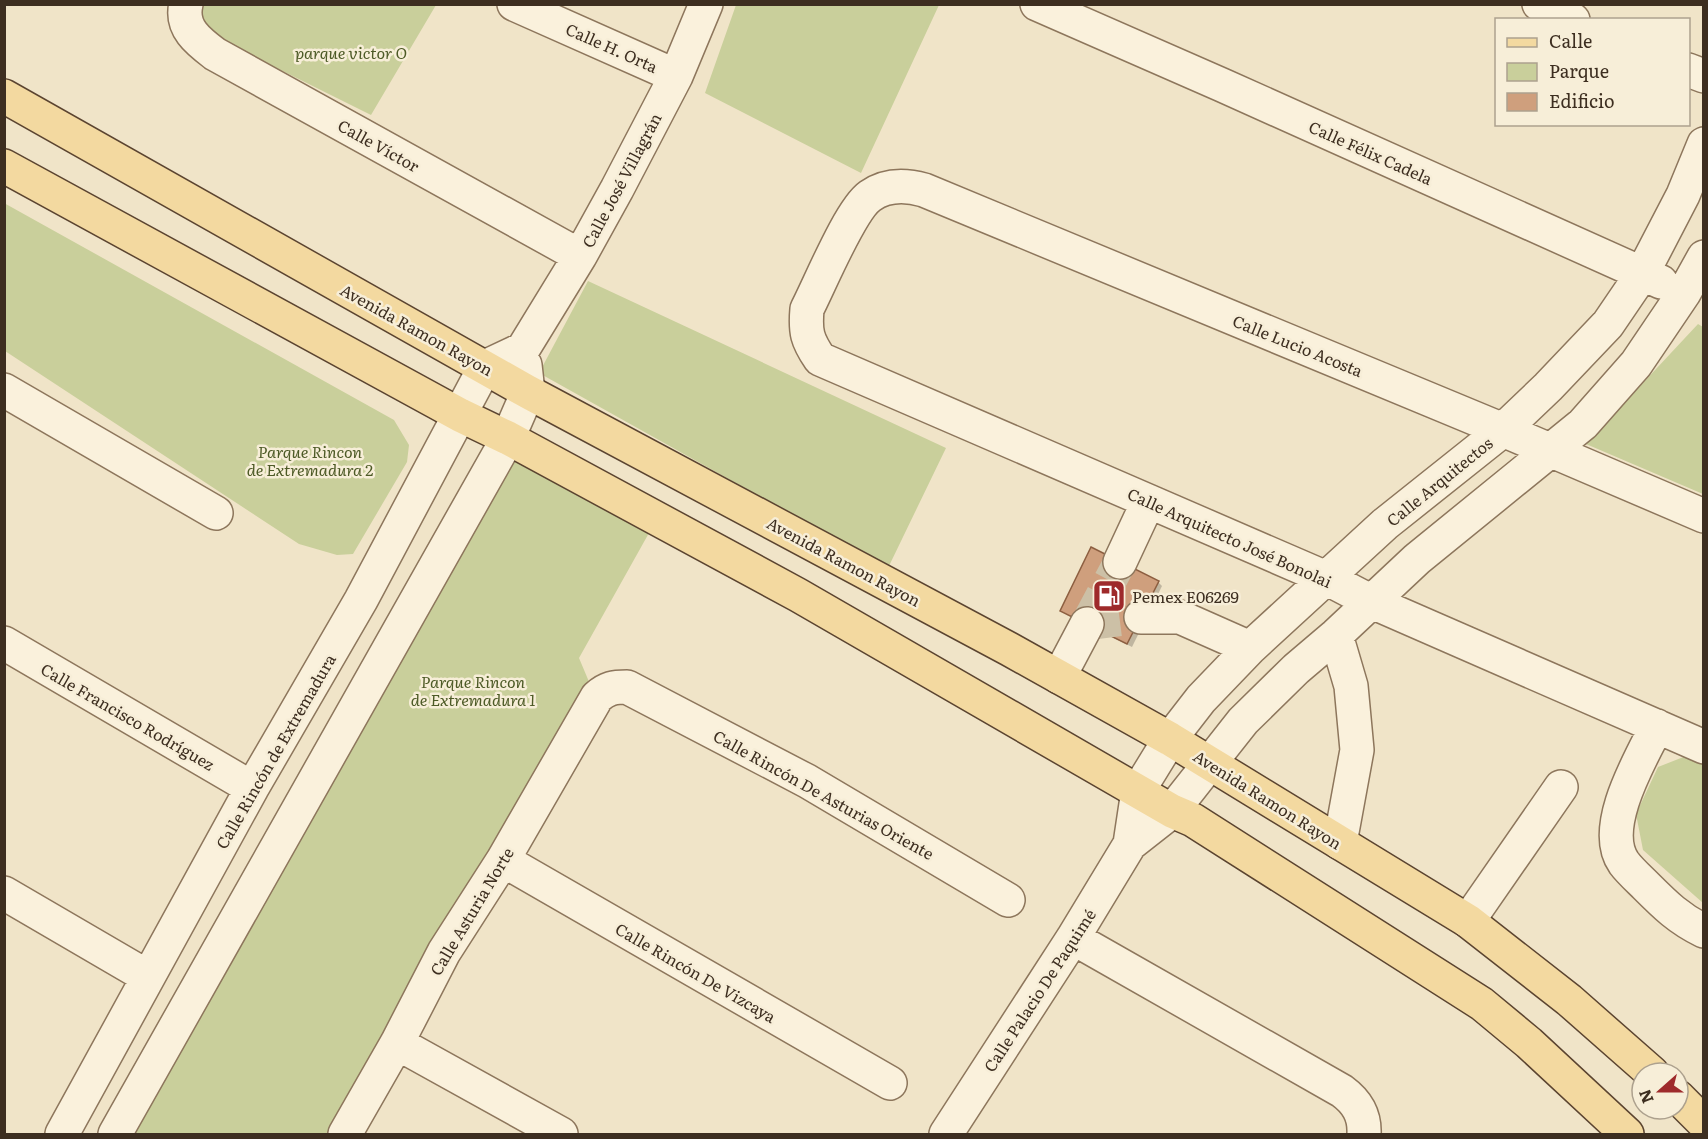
<svg xmlns="http://www.w3.org/2000/svg" width="1708" height="1139" font-family="Literata,serif">
	<style>
		.green { fill: #c9cf9b }
		.shadow { fill: #0003 }
		.building { fill: #cf9f7d; stroke: #8d5f41; stroke-width: 1.5 }
		.lines { fill: none; stroke-linecap: round; stroke-linejoin: round }
		.minor-tunnel { stroke: #ccc0a6; stroke-width: 33; stroke-dasharray: 33 16; stroke-linecap: butt }
		.minor-casing { stroke: #8d765c; stroke-width: 36 }
		.major-casing { stroke: #5b4430; stroke-width: 36 }
		.minor { stroke: #faf1dc; stroke-width: 33 }
		.major { stroke: #f3d9a0; stroke-width: 33 }
		.labels { text-anchor: middle; dominant-baseline: central; stroke-width: 5; stroke-linejoin: round; paint-order: stroke }
		.street-label { font-size: 16px; fill: #3d2e20; stroke: #f7eed8 }
		.park-label { font-size: 16px; font-style: italic; fill: #4d5a26; stroke: #f7eed8 }
		.poi-label { font-size: 16px; fill: #3d2e20; stroke: #f7eed8; text-anchor: start }
	</style>
	<rect width="100%" height="100%" fill="#f0e4c8"/>
	<path class="green" d="M199,5H436L371,115L188,24Z
		M736,5H939L861,173L705,93Z
		M4,203L394,420L409,445L407,462L353,554L337,555L299,544L5,351Z
		M588,281L946,448L888,568L539,373Z
		M1698,324L1703,327V494L1586,444Z
		M494,431L654,524L579,658L595,696L331,1134H102Z
		M1686,756L1703,759V903L1643,850L1636,814L1658,767Z"/>
	<path class="shadow" d="M1158,582L1162,586L1132,647L1067,615L1062,610Z"/>
	<path class="building" d="M1091,547L1159,581L1127,644L1060,611Z"/>
	<g class="lines">
		<path class="minor-tunnel" d="M1087,624L1120,562
			M1087,624L1141,617"/>
		<defs>
			<path id="minor" d="M186,4C180,28 199,42 215,54L580,256
				M514,4L676,76
				M1037,4L1222,85L1661,282
				M1539,4L1573,20
				M1688,70L1704,76
				M4,390L216,513
				M1704,516L1503,430L924,190C906,185 887,184 870,196C850,210 820,284 807,309C805,332 807,340 820,359L1326,578L1372,602L1704,747
				M1120,562L1148,502
				M1141,617H1180L1250,648
				M1336,635L1351,686L1357,750L1340,843
				M4,643L252,788
				M1059,677L1087,624
				M1657,726C1641,758 1599,828 1624,863C1630,871 1639,879 1646,886C1665,905 1679,919 1704,931
				M1130,844L1172,811L1243,721L1296,669L1336,635L1417,559L1583,424L1636,364L1684,293L1704,257
				M503,860L890,1083
				M4,893L148,977
				M1468,921L1561,787
				M1073,938L1342,1091C1357,1102 1365,1115 1364,1134
				M397,1043L561,1134
				M62,1134L252,788L361,600L485,367L523,349L580,256L617,189L676,76L706,4
				M115,1134L508,438L528,392L525,365
				M345,1134L397,1043L444,952L503,860L597,697C607,688 614,687 627,687L807,781L1008,900
				M946,1134L1073,938L1130,844L1138,791L1170,739L1201,699L1250,648L1385,524L1503,430L1548,387L1608,324L1642,274L1683,195L1704,144"/>
			<path id="major" d="M4,96L528,392L1009,649L1170,739L1468,921L1569,1000L1652,1073
				M4,166L460,415L508,438L798,595L1172,811L1193,820L1482,1004L1529,1043L1627,1134
				M1678,1097L1704,1123"/>
		</defs>
		<use href="#minor" class="minor-casing"/>
		<use href="#major" class="major-casing"/>
		<use href="#minor" class="minor"/>
		<use href="#major" class="major"/>
	</g>
	<defs>
		<symbol id="fuel-square" viewBox="-11 -11 22 22"><rect x="-9" y="-9" width="18" height="18" rx="4" fill="#9e2a2b" stroke="#f7eed8"/><path d="M-5.5-6h7V0h2V4h1.3V-2.5L3-4.5l.8-.8L6-3V5H2.5V1h-1V6h-7ZM-4.2-4.7v3.2H.2V-4.7Z" fill="#fff"/></symbol>
	</defs>
	<g fill-rule="evenodd">
		<use href="#fuel-square" x="1090" y="577" width="38" height="38"/>
	</g>
	<g class="labels">
		<g class="street-label">
			<text transform="translate(612 47) rotate(24)">Calle H. Orta</text>
			<text transform="translate(379 145) rotate(29)">Calle Víctor</text>
			<text transform="translate(1371 152) rotate(24)">Calle Félix Cadela</text>
			<text transform="translate(621 180) rotate(-62)">Calle José Villagrán</text>
			<text transform="translate(417 329) rotate(29)">Avenida Ramon Rayon</text>
			<text transform="translate(1298 345) rotate(22)">Calle Lucio Acosta</text>
			<text transform="translate(1439 481) rotate(-39)">Calle Arquitectos</text>
			<text transform="translate(1230 537) rotate(24)">Calle Arquitecto José Bonolai</text>
			<text transform="translate(844 561) rotate(28)">Avenida Ramon Rayon</text>
			<text transform="translate(128 716) rotate(30)">Calle Francisco Rodríguez</text>
			<text transform="translate(275 751) rotate(-60)">Calle Rincón de Extremadura</text>
			<text transform="translate(824 794) rotate(29)">Calle Rincón De Asturias Oriente</text>
			<text transform="translate(1268 799) rotate(32)">Avenida Ramon Rayon</text>
			<text transform="translate(471 911) rotate(-59)">Calle Asturia Norte</text>
			<text transform="translate(696 972) rotate(30)">Calle Rincón De Vizcaya</text>
			<text transform="translate(1039 990) rotate(-57)">Calle Palacio De Paquimé</text>
		</g>
		<g class="park-label">
			<text x="351" y="52">parque victor O</text>
			<text x="310" y="451">Parque Rincon<tspan x="310" dy="18">de Extremadura 2</tspan></text>
			<text x="473" y="681">Parque Rincon<tspan x="473" dy="18">de Extremadura 1</tspan></text>
		</g>
		<g class="poi-label">
			<text x="1132" y="596">Pemex E06269</text>
		</g>
	</g>
	<rect width="1708" height="1139" fill="none" stroke="#3d2e20" stroke-width="12"/>
	<rect x="1495" y="18" width="195" height="108" fill="#f7eed8" stroke="#ada18e" stroke-width="1.5"/>
	<rect x="1507" y="38" width="30" height="9" fill="#f3d9a0" stroke="#ada18e" stroke-width="1.5"/>
	<text x="1549" y="48" font-size="18" fill="#3d2e20">Calle</text>
	<rect x="1507" y="63" width="30" height="18" fill="#c9cf9b" stroke="#ada18e" stroke-width="1.5"/>
	<text x="1549" y="78" font-size="18" fill="#3d2e20">Parque</text>
	<rect x="1507" y="93" width="30" height="18" fill="#cf9f7d" stroke="#ada18e" stroke-width="1.5"/>
	<text x="1549" y="108" font-size="18" fill="#3d2e20">Edificio</text>
	<g transform="translate(1660 1091) rotate(249)"><circle r="28" fill="#f7eed8" stroke="#ada18e" stroke-width="1.5"/>
	<path d="M0-4.5L10 22L0 15L-10 22Z" fill="#9e2a2b"/>
	<text y="-9" font-size="16" font-weight="bold" text-anchor="middle" fill="#3d2e20">N</text>
	</g>
</svg>
